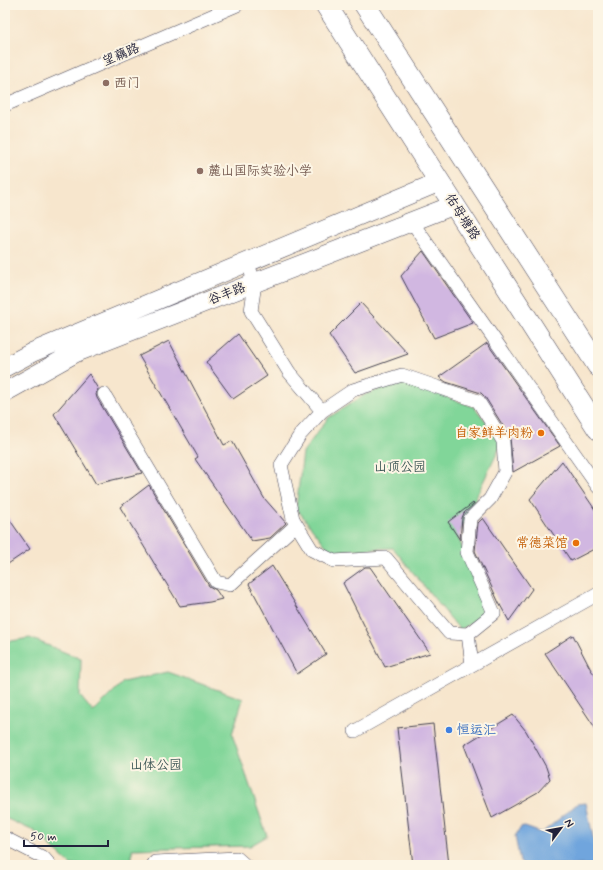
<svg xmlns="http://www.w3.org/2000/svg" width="603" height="870" font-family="Mynerve,'LXGW WenKai TC',sans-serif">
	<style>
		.green { fill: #81d699; stroke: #527c6a }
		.water { fill: #70a5dd; stroke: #49648c }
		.building { fill: #d1b7e1 }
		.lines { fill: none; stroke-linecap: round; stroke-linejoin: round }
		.street-casing { stroke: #423f51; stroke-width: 14 }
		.secondary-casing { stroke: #423f51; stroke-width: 20 }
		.primary-casing { stroke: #423f51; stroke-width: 22 }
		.street { stroke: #fff; stroke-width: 13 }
		.secondary { stroke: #fff; stroke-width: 19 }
		.primary { stroke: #fff; stroke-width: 21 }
		.education-dot { fill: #8d6e63; stroke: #fcf5e5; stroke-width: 1.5 }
		.food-dot { fill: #e8710a; stroke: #fcf5e5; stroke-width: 1.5 }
		.shop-dot { fill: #3f7fe0; stroke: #fcf5e5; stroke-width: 1.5 }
		.labels { text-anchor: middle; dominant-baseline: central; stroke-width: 4; stroke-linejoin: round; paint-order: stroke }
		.street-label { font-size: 13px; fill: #22223b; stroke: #fcf5e5 }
		.education-label { font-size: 13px; fill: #785e54; stroke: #fcf5e5; text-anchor: start }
		.food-label { font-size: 13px; fill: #c56008; stroke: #fcf5e5; text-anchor: end }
		.park-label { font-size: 13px; fill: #3e5857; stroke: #fcf5e5 }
		.shop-label { font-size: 13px; fill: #366cbe; stroke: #fcf5e5; text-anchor: start }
	</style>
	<rect width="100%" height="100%" fill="#fcf5e5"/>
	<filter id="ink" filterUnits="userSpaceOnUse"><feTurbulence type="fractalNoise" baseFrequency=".025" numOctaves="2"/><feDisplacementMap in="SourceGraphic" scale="8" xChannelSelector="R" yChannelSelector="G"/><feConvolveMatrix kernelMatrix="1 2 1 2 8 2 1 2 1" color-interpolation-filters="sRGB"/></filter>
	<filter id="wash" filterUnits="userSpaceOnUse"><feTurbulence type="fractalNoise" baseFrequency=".012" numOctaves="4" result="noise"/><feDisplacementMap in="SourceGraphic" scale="16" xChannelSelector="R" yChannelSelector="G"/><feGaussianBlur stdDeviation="0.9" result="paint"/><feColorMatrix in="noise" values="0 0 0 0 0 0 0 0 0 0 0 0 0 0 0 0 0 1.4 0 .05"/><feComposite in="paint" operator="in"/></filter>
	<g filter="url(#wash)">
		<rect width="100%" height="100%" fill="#f7e6cd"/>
		<path class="green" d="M404,381L474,407L503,441L473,503L458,537L483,596L482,616L460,630L393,548L330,551L296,508L303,452L328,418L366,394Z
			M30,638L81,659L80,696L93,712L123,682L168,672L243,699L232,734L267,836L250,846L132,849V865H71L34,831L5,818V642Z"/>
		<path class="water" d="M586,803L594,842L598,847V865H525L520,862L515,836L522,826L542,833L577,804Z"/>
		<g id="blocks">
			<path class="building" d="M423,251L473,323L434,338L401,276Z
				M361,303L408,354L355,373L329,335Z
				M238,334L267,376L233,399L206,362Z
				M169,341L224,445L232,441L264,498L286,523L270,538L252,541L195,459L198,457L139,356Z
				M487,343L560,446L513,472L510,437L485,397L481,393L446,382L439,377Z
				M89,374L98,389L96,394L97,398L142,473L96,484L54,414Z
				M562,461L598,514V547L571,561L530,499Z
				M149,485L209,586L216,590L222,599L210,602L180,606L120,507Z
				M473,503L474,504L464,513L462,518L460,540L448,522Z
				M5,513L30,549L5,566Z
				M483,518L532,589L509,621L499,603L475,551L478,523Z
				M272,566L326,654L297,674L249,584Z
				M365,567H370L430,653L385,667L343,583Z
				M573,635L591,670L598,679V732L545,653Z
				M513,715L526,731L546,767L550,779L538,792L492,818L464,745Z
				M433,724L449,865H413L397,728Z"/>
		</g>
	</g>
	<g filter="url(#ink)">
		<use href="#blocks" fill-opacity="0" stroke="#423f51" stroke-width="1"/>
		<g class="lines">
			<defs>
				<path id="street" d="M5,105L237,5
					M412,222L598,487
					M247,262L255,283L251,311L289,372L322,411L353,390L402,375L478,401L503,441L505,472L490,499L470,519L467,552L494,613L468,634L449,633L386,558L334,561L312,550L293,519L281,465L300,435L322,411
					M104,394L216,582L230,585L296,525
					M468,634L472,665
					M355,731L598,594
					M5,838L44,858L50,865
					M153,865L155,862L237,858L245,865"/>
				<path id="secondary" d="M5,367L33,352L439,182
					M5,392L75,353L454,205"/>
				<path id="primary" d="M326,5L598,429
					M365,5L598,366"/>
			</defs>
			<use href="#street" class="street-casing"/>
			<use href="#secondary" class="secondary-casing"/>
			<use href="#primary" class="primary-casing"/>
			<use href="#street" class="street"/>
			<use href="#secondary" class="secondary"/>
			<use href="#primary" class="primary"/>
		</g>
	</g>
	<g class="education-dot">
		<circle cx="106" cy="83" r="4"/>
		<circle cx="200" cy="171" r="4"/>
	</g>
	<g class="food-dot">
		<circle cx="541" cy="433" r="4"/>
		<circle cx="576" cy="543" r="4"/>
	</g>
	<circle class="shop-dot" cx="449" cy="730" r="4"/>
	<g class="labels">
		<g class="street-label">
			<text transform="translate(121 55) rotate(-23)">望藕路</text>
			<text transform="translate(462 217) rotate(57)">佑母塘路</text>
			<text transform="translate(227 294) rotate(-21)">谷丰路</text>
		</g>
		<g class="education-label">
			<text x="114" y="83">西门</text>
			<text x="208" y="171">麓山国际实验小学</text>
		</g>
		<g class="food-label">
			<text x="533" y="433">自家鲜羊肉粉</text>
			<text x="568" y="543">常德菜馆</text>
		</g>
		<g class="park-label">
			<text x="400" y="467">山顶公园</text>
			<text x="156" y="765">山体公园</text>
		</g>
		<g class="shop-label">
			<text x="457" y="730">恒运汇</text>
		</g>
	</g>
	<rect width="603" height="870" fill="none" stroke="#fcf5e5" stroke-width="20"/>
	<g transform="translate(561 828) rotate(58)" stroke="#fcf5e5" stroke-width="3" paint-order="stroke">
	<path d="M0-3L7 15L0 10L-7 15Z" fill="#22223b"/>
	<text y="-6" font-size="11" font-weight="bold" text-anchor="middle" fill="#22223b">N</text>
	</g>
	<path d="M24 840v6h84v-6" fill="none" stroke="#22223b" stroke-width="2"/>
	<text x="30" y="840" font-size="12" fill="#22223b" stroke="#fcf5e5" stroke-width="3" paint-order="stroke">50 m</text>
</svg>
